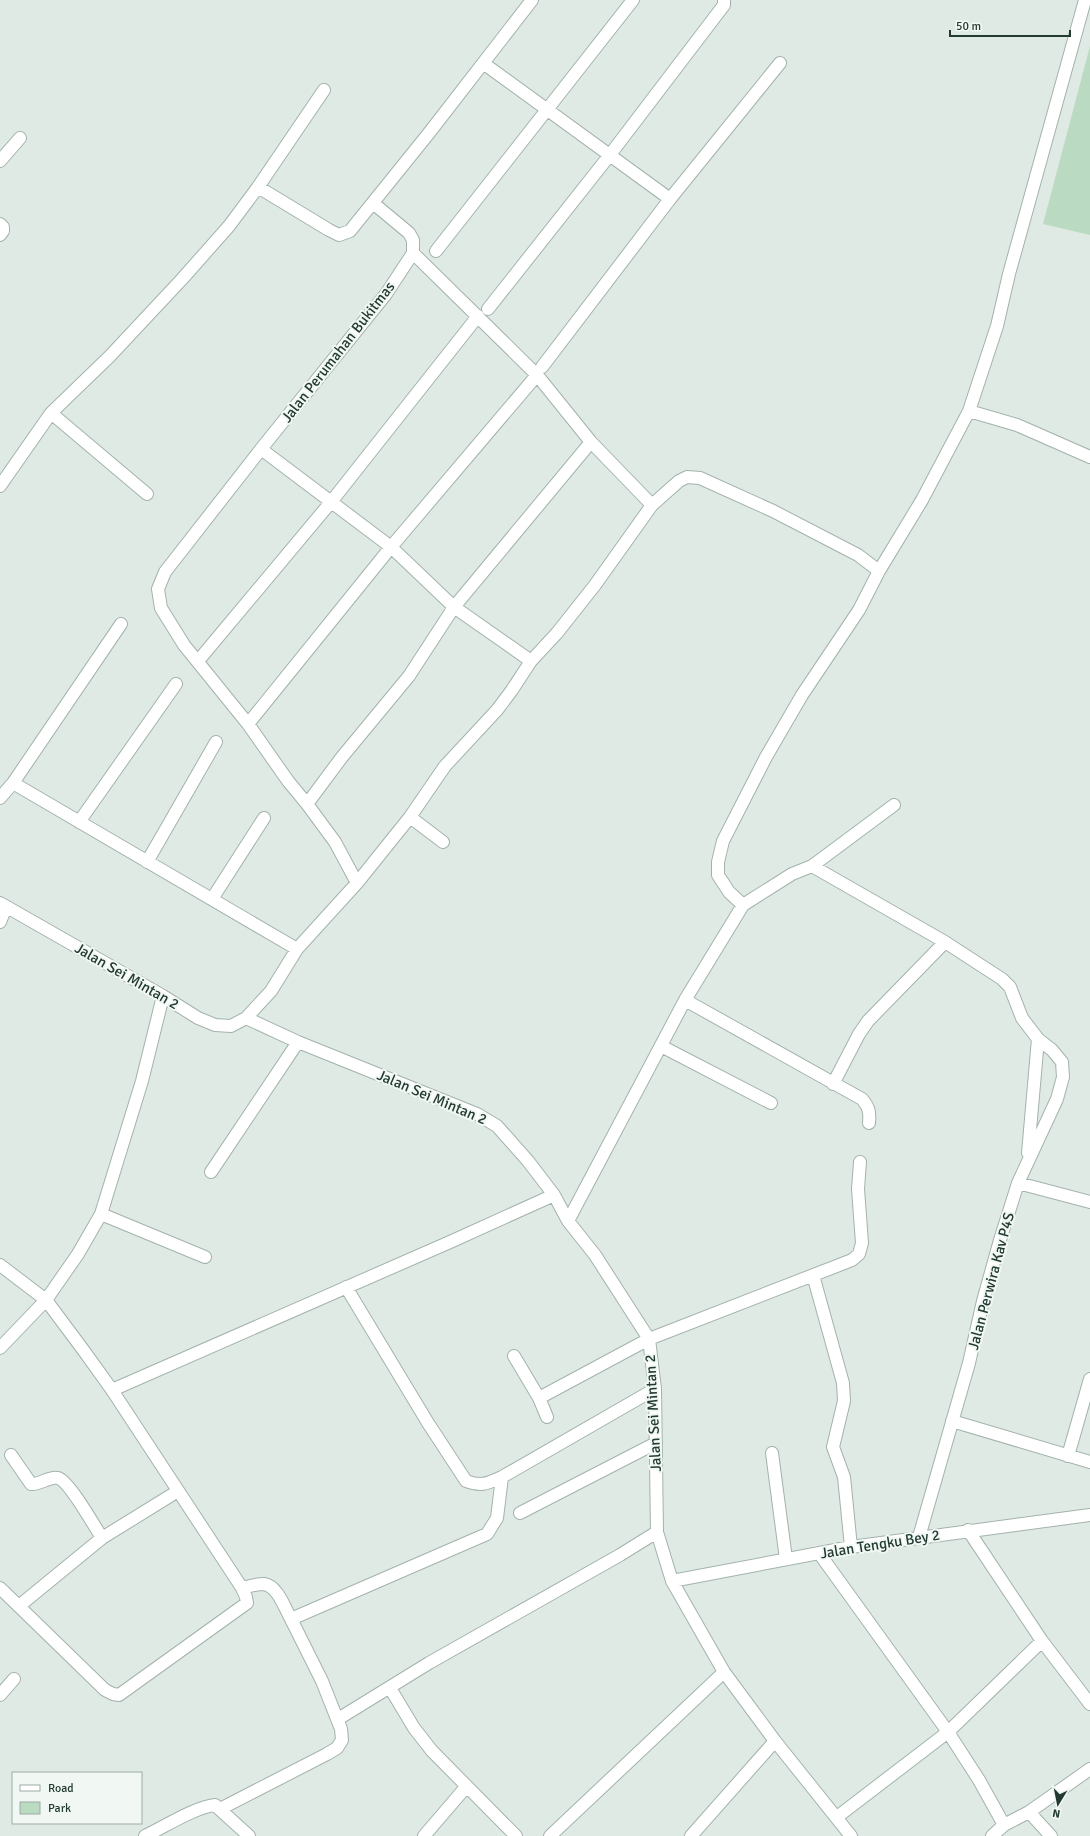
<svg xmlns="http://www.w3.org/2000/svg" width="1090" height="1836" font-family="Signika,sans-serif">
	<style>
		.green { fill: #badbc1 }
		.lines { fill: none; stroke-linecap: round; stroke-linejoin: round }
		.minor-casing { stroke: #a3b2ac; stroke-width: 14 }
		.minor { stroke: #fff; stroke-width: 12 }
		.labels { text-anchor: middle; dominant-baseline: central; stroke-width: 4; stroke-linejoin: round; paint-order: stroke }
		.street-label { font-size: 15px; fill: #223a32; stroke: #f1f7f3 }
	</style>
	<rect width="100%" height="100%" fill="#e0eae5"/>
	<path class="green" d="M1090,46V235L1043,224Z"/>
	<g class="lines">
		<defs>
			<path id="minor" d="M483,63L670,199
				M0,161L20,138
				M258,187L324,90
				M373,203L409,233L413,240V253L537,375L591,442L652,505L679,481L687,477L700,478L773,511L858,555L879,571
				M0,224L3,227V231L0,235
				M436,251L633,0
				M488,309L609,156L724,5V0
				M542,367L670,199L780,63
				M969,411L1017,425L1090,457
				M51,413L147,494
				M261,449L391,547L454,607L531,661
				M0,486L51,413L110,356L183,278L229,226L258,187L329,230L339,235L350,231L429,133L532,0
				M198,661L331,502L478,316
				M248,724L391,547L537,375
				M13,783L297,949
				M0,798L13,783L121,624
				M307,804L342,757L409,676L454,607L591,442
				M410,817L443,842
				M79,822L176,684
				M147,862L216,742
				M812,866L945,942L1002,979L1010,987L1022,1018L1038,1039L1052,1050L1062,1062L1063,1077L1057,1099L1018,1183L1000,1240L983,1301L969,1363L919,1537
				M357,883L410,817L445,766L497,710L512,690L531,661L557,633L595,585L652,505
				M212,899L264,818
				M0,903L163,996L198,1018L215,1025L231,1026L246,1018L271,991L297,949L357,883L335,842L307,804L288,781L248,724L184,645L161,608L158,589L165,572L261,449L386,294L413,253
				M743,905L729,892L718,875V862L723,841L766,757L802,695L859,610L879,571L922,500L969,411L997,326L1009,274L1085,0
				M0,922L6,907
				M685,1000L862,1099C869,1107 870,1112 869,1123
				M246,1018L298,1042L477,1114L497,1126L528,1161L554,1195L568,1221L595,1255L649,1339L655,1389L657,1532L672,1581L724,1672L775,1741L851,1836
				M661,1046L771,1103
				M833,1084L859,1034L868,1021L945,942
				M1028,1153L1038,1039
				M211,1172L298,1042
				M1018,1183L1090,1202
				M101,1214L205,1257
				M568,1221L685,1000L743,905L792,874L812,866L894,805
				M0,1265L46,1300L84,1351L112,1390L242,1588L246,1597L247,1603L119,1695L113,1694L105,1690L0,1588
				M813,1275L843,1383L844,1401L833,1447L844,1477L851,1547
				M0,1348L46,1300L78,1254L101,1214L142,1081L163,996
				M514,1356L539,1398L547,1417
				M112,1390L450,1242L554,1195
				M539,1398L649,1339L852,1260L859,1254L862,1243L858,1189L860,1162
				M952,1421L1090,1462
				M772,1453L786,1559
				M11,1455L31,1484C40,1485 49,1476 58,1478C69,1481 95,1527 102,1538
				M1068,1456L1090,1379
				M502,1477L655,1389
				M520,1513L656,1443
				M968,1530L1042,1641L1090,1704
				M819,1553L948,1732L979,1780L1004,1825
				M672,1581L851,1547L1090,1515
				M242,1588C249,1586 257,1584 264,1584C278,1586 285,1609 291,1619
				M19,1606L102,1538L178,1491
				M390,1688L414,1728L432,1751L516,1836
				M0,1695L14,1679
				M338,1719L429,1663L620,1555L657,1532
				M220,1809L327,1754L337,1748L342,1740L341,1729L322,1681L291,1619L487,1534L497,1518L502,1477C488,1483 482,1487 466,1481L428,1423L346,1287
				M1029,1812L1090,1769
				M837,1817L948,1732L1042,1641
				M145,1836C164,1827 195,1807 215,1805L249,1836
				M424,1836L466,1787
				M550,1836L724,1672
				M691,1836L775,1741
				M992,1836L1004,1825L1029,1812L1051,1836"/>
		</defs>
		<use href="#minor" class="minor-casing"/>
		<use href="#minor" class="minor"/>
	</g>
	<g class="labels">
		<g class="street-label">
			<text transform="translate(338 352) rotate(-52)">Jalan Perumahan Bukitmas</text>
			<text transform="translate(127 976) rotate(30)">Jalan Sei Mintan 2</text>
			<text transform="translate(432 1097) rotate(23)">Jalan Sei Mintan 2</text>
			<text transform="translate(991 1281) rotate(-75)">Jalan Perwira Kav P4S</text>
			<text transform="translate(653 1413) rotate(-93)">Jalan Sei Mintan 2</text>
			<text transform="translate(880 1544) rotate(-9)">Jalan Tengku Bey 2</text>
		</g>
	</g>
	<rect x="12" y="1772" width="130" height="52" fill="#f1f7f3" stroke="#9eaba6"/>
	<rect x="20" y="1785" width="20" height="6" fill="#ffffff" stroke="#9eaba6"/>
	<text x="48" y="1792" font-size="12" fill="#223a32">Road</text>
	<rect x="20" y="1802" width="20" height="12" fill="#badbc1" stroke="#9eaba6"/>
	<text x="48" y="1812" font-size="12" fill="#223a32">Park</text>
	<g transform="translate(1058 1804) rotate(190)" stroke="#f1f7f3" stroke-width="3" paint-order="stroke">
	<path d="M0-3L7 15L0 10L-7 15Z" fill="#223a32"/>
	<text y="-6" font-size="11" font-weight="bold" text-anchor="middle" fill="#223a32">N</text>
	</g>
	<path d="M950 30v6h120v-6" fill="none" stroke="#223a32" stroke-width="2"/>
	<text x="956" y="30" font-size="12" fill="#223a32" stroke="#f1f7f3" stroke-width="3" paint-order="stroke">50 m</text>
</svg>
